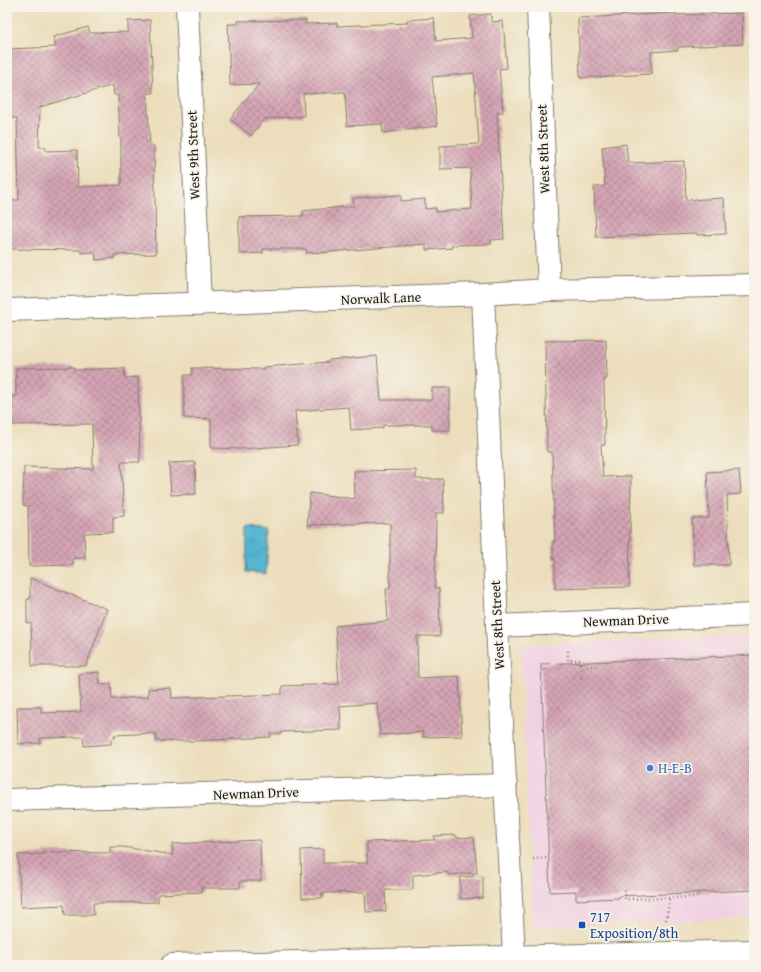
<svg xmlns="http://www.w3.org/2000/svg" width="761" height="972" font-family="'Gentium Book Plus',serif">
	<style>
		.built { fill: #f1d0e3 }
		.water { fill: url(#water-ripples); stroke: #366876 }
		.building { fill: url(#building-cross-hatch); fill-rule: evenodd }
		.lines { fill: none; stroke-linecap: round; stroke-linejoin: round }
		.minor-casing { stroke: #847d6c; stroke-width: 24 }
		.path { stroke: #847d6c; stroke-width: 2.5; stroke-dasharray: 1 3; stroke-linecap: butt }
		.minor { stroke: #fff; stroke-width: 22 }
		.path-bridge { stroke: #847d6c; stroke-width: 2.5; stroke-dasharray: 1 3; stroke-linecap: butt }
		.shop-dot { fill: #3f7fe0; stroke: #f7f3e8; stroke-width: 1.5 }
		.transit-dot { fill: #1a4fb4; stroke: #f7f3e8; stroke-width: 1.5 }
		.labels { text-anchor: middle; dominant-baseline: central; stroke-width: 3.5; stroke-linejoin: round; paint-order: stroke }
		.street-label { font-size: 14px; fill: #1c1c1c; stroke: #f7f3e8 }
		.shop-label { font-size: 14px; fill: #366cbe; stroke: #f7f3e8; text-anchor: start }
		.transit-label { font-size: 14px; fill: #164399; stroke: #f7f3e8; text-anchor: start }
	</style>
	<defs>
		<pattern id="water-ripples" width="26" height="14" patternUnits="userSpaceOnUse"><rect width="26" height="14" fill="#51b3cf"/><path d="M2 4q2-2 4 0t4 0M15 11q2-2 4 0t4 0" fill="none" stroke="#4291a7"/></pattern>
		<pattern id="building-cross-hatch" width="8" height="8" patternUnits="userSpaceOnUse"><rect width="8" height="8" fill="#d5a4b5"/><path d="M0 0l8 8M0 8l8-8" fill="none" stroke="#ac8592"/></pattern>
	</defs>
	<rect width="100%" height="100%" fill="#f7f3e8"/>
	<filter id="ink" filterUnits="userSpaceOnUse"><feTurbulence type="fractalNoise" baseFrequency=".025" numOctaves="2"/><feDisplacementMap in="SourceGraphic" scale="8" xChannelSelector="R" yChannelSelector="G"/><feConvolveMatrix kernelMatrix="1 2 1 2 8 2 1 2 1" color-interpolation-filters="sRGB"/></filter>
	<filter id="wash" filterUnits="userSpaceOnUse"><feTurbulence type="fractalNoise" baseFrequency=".012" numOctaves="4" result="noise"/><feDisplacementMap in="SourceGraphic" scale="16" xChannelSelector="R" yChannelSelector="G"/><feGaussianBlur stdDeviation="0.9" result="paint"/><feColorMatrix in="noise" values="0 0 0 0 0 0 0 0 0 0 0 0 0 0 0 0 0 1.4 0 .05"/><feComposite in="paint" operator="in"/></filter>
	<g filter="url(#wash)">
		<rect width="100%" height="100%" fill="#ecdebc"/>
		<path class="built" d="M754,635V918L532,927L521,645Z"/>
		<path class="water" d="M248,528L269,531L266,574L246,572L247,530Z"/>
		<g id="blocks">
			<path class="building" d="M676,13V15L742,13L743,44L678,47V50L651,52V74L580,78L578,18Z
				M491,14V22L503,21L507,68L499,69L503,112H497L504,239L491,240V244L452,245V248L426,250V244L317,253V252L307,253L306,249H263V253L239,254V217L303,216V211L354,206L353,198L401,195V201L425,199V209L436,208V212L472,209L470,168L440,169V146L479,144L474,73L432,77L437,126L383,133L382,124L347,126L345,92L303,94L304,116L264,119L251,136L230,119L259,84L230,85L228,24H238V21L306,20V24L337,23V26L407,23V20L434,18L436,41L472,38L470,16Z
				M150,20L153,93H147L150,146H154L156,254L114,255L115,258L96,260L95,252L81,253V250L7,249V200H19L17,118H7V49L56,47L53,37L88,27L90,33L128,32V21ZM113,85L114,95H118L120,138H121V185L78,187L77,150L46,151L45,147H39L40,107Z
				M626,144L628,163L684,161L686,200L724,198L726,234L697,235L696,233L596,237L594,187L605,186L602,147Z
				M606,340L607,379H604L605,445H601L603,477L631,476L629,587L555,589V559H553V541H555L552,452H547L545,341Z
				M377,356L381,400H432V388H450V430H432V425H383V428L351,430L349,407L295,411L298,445L240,449L211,448V419L184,418V375H192V368L264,369V367L329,362V360Z
				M74,367V370L124,368L125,378L138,377L140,462H121L124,516L113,517V532L84,533L85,558H73V565L29,566L28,506L23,505L24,467L93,469L92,424L13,425L12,396H16V368Z
				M195,462L196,494L171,495L169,463Z
				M416,470V479H443L444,513H436L435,588H439L440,636H417L418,678L459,676L462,736L423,737V732L380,735L377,703L340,706L341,730L281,732V734H270L271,737L196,741H156V733L114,735L115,738L111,739V744L84,746L83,737L40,738V743L18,744L17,707H41V713L81,712L79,674L99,672L100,685L111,684L112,699L148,697V689L171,688L172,698L282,694V686L339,684L335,626L388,621L386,589H390V523L307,525L310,493L355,499L354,471Z
				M739,470L741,494L727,495L729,565H694L692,518H709L707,472Z
				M30,578L107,609L86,666H32L31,623H27V599H30Z
				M754,655V890L619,896V898L576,900V891L550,892L541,664Z
				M456,835L457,838L474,837L477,873L448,875V872L413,875V890H385L386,911L366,912L365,892L322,893V898H302L301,850L323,849V863H367V842L434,840V836Z
				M260,840L261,881H240V888H201L202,892L158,894V902L93,903L94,915H65L64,905L21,907L18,855L45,854L44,852L110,853V847H123L173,855L172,844Z
				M483,876V898L460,899V877Z"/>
		</g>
	</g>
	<g filter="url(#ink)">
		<use href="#blocks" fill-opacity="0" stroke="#847d6c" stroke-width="1"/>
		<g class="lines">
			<defs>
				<path id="minor" d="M187,7L200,304
					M538,7L549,290
					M483,294L497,626L514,956
					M7,310L483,294L549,290L754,285
					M497,626L754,615
					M7,800L506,785
					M172,965L754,951"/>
			</defs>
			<use href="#minor" class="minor-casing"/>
			<path class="path" d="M568,651V660H580V664
				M583,667L598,666
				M533,859L548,858
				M625,890V899L698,897V893
				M666,920L670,897"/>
			<use href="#minor" class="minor"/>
			<path class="path-bridge" d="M581,678V667H583"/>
		</g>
	</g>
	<circle class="shop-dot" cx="650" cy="768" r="4"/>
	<rect class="transit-dot" x="578" y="921" width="8" height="8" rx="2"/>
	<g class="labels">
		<g class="street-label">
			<text transform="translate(543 149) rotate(-92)">West 8th Street</text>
			<text transform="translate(193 155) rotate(-92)">West 9th Street</text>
			<text transform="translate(381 298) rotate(-2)">Norwalk Lane</text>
			<text transform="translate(626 620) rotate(-2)">Newman Drive</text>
			<text transform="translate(497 625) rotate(-93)">West 8th Street</text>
			<text transform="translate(256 793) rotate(-2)">Newman Drive</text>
		</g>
		<g class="shop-label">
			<text x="658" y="768">H-E-B</text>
		</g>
		<g class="transit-label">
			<text x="590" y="917">717<tspan x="590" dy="16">Exposition/8th</tspan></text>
		</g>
	</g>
	<rect width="761" height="972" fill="none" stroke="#f7f3e8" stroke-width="24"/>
</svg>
